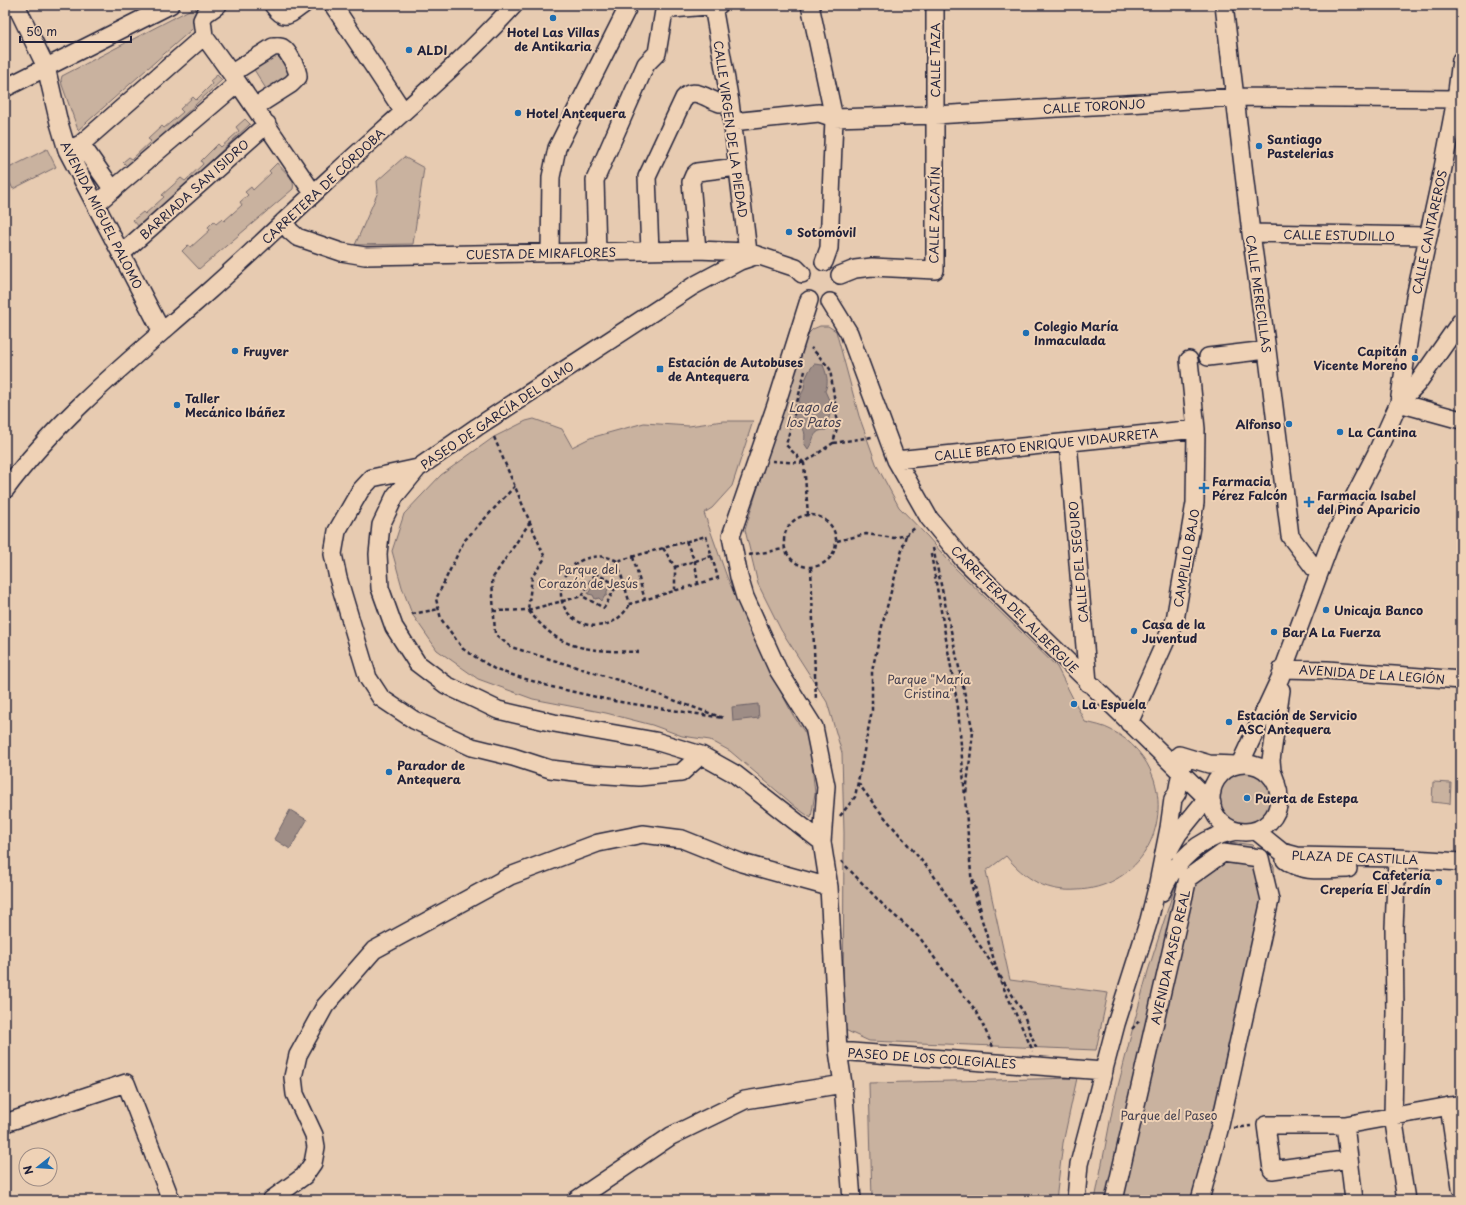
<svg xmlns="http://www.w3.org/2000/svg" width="1466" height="1205" font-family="'Playpen Sans',sans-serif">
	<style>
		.green { fill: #c9b29f; stroke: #766a6d }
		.water { fill: #9e8d86; stroke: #6c6268 }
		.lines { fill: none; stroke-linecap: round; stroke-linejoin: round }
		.minor-casing { stroke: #22223b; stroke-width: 20 }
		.path { stroke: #22223b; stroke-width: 2.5; stroke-dasharray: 4 3; stroke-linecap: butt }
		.minor { stroke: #efd2b6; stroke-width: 17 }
		.poi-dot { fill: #1f6fb2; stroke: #efd2b6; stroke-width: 1.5 }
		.labels { text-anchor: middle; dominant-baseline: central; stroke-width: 4; stroke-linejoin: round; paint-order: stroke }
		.poi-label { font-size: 12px; font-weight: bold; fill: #22223b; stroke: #efd2b6; text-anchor: start }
		.street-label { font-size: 12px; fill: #22223b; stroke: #efd2b6 }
		.park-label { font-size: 12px; fill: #433f4f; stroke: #efd2b6 }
		.water-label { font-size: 13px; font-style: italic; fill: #474252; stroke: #efd2b6 }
	</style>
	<rect width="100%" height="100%" fill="#e7cbb1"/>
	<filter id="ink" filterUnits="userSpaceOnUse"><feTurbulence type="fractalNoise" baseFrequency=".025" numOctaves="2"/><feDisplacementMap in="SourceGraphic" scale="8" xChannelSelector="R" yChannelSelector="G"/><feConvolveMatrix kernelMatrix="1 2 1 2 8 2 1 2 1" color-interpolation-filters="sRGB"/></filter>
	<g filter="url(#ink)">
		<path class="green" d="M195,7L199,23L78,130L62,85L61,80L62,76Z
			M277,52L293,74L268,92L253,68Z
			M217,75L222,80L128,167L123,162L129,157L132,159L151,141L148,139L162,126L164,128L183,112L180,109L193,97L196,100L212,84L210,81Z
			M245,119L250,124L140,228L133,220L143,212L145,214L164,197L162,195L181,178L185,181L203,164L201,161L218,144L221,147L239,131L236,127Z
			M47,149L56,167L13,189L5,173V170Z
			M404,157L424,168L413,244L355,245L378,192L377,181Z
			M277,163C283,171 296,178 293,189L199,269L182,251L188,245L191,247L210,230L208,227L214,221L216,224L222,219L224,221L242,205L240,202L248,195L245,192L251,187L253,190L271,173L269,171Z
			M820,326H828L836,331L859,416L877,466L899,507L928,537L955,568L1057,667L1085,722C1094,724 1104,726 1111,730C1131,740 1147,758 1154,779C1171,834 1134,888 1077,890C1064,891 1050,889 1038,883C1025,876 1015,867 1006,856L986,871L1010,980L1108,993L1096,1050L869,1041L843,1029L844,833L842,753L827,702L781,630L758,584L745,530L788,389L808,334L813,329Z
			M534,419L562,429L572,447L590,438L644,423L689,426L723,421H753L732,486L712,508L704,513L727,577L760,652L793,715L809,739L815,793L811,818L797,808L730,751L710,740L682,736L652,725L606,713L533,699L478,679L437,650L412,614L402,587L392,551L404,514L441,475L494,437L526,421Z
			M1217 798a28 28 0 1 1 56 0a28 28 0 1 1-56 0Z
			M1433,782L1451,783L1450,804L1432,802Z
			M1231,842L1253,845L1274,866L1276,909L1208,1200H1095L1113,1106L1133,1027L1148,971L1178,877L1201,855Z
			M1077,1078L1063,1143L1056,1200H872L869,1083Z"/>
		<path class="water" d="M814,364L823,365C827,375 829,382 825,391L829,400L831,411L828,421V427L826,430C812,430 815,439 808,449L804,443C807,429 802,427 793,418L799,405V399L804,389L805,380L809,371Z
			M596,580L599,583L603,582L605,586L610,587L607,591V595L604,597L602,601L599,598L595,599L593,595L588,594Z
			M758,704L759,718L733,721L732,707Z
			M290,810L307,820L290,849L274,839Z"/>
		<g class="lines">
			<defs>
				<path id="minor" d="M16,5L46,67L59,123L67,150L162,332
					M218,5L205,14L202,20L204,36L238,83L313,193
					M273,5C285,22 288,15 303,5
					M333,5L403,111
					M810,5L834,118L829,248L824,262
					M1224,5L1251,233L1267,350L1290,536L1318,573
					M713,6L730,102L748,252
					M232,73L273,47C276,47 280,46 283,48C288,51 299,71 298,77L291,84L255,107
					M5,88L170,5
					M732,122L819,113L834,118L935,115L1144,103L1235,97L1456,99
					M81,144L113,190
					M67,150L81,144L204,36
					M96,204L238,83
					M284,221L290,231L297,237L341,252L365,256L697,250L748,252L796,268L802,274
					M1251,233L1428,236
					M697,250L691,182L694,175L697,172L737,167
					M650,251L647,177L684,98C693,86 709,100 720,103C723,103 727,102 730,102
					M597,252L595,180L646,64L657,53L664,11L672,9L719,5
					M550,253L551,177L557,148L629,5
					M121,254L267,124
					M758,255L740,261L693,286L477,427L418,468L395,496L381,525L378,554L380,588L394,627L417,663L446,685L498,710L554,723L655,741L701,755L735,774L822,842
					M840,275L855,269L872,267L935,270V5
					M809,300L776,405L731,536L739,577L745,597L778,670L814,727L826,786L822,842L829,887L838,1051
					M830,302L849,333L896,460L929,518L962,558L1212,803
					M1208,357L1267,350
					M1399,403L1417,384L1461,321
					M1399,403L1461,420
					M1068,442L1088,683
					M896,460L1196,429
					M418,468L372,478L360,491L337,531L333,554L338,578L368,678L381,698L414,720L472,747L513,757L550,769L592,774L639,777L681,773L701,755
					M5,490C62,413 139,353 210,290C253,252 294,211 337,172C397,117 459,65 514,5
					M1282,669L1327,670L1461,680
					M1129,723L1175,620L1195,503L1196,429L1189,360
					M1179,755L1209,764L1236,765
					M1211 798a34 34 0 1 1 68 0a34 34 0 1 1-68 0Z
					M1240,764L1280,678L1330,544L1376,454L1399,403L1415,297L1442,173L1456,99L1461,60
					M1276,782L1272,771L1271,760L1281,690
					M1256,831L1282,852L1297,856L1397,858L1461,862
					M1169,850L1178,834L1212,792
					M1397,858L1394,928L1395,1012L1393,1116L1406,1200
					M1285,860C1302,874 1328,869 1348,869
					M1162,892C1171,869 1191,846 1215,837C1221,834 1229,833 1236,831
					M1449,1106L1461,1188
					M5,1123L126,1083L171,1200
					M1345,1125L1354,1200
					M1337,1161L1272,1170L1266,1125H1345L1461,1104
					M271,1200L304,1176L313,1163L316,1147L314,1135L295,1094L293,1077L298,1055L325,1006L374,950L510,876L598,843L643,834L682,839L742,863L829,887
					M576,1200L671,1136L745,1100L843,1084
					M852,1200L843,1084L838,1051L1104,1071
					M1076,1200L1079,1164L1116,1024L1149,920L1157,888L1169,828L1173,799L1177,793L1182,766L1185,762L1190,759
					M1114,1200L1188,878L1223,853L1260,858L1270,900L1219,1130L1200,1200"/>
			</defs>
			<use href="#minor" class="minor-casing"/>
			<path class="path" d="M494,437L545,558L532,577L528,610C538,622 550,635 565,642C587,652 615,651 639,652
				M833,443L872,437
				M772,461L803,463
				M804,463L786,445L805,371
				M515,486L464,541L436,599L441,619L463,649L496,670L552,687L614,701L723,718L621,681L511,647L495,634L492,579L530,522
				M784 541a26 26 0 1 1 52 0a26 26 0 1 1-52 0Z
				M808,515L804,463L833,443L838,424L830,369L818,355L811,348
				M706,536L718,578L630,604L617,561Z
				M686,541L695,562L698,584
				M837,541L866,534L894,538L906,535L916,527
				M663,548L675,567V591
				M933,548L973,732L966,794
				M931,554L958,707L972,887L1000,980L1033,1051
				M749,555L784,549
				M633,557L645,600
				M617,561C605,555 595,555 582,560C573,564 568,570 564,579C547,620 606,647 630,604
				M675,567L712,556
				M811,568L816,701
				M595,573L617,585L604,608L582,596Z
				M493,611L528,610L582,596
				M412,614L439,609
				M858,783L876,807L932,873L996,970
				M840,816L855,797L872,710V671L883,622L906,535
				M841,861L886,908L920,938L947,975L977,1012L993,1047
				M973,879L981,911
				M1000,976L1022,1010L1037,1050
				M1132,1029L1139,1021
				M1234,1128L1251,1126"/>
			<use href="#minor" class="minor"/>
		</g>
	</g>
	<g class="poi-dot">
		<circle cx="553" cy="18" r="4"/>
		<circle cx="409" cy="50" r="4"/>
		<circle cx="518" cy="113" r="4"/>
		<circle cx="1259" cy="146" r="4"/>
		<circle cx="789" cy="232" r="4"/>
		<circle cx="1026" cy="333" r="4"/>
		<circle cx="235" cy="351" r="4"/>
		<circle cx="1415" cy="358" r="4"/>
		<rect x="656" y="365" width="8" height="8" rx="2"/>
		<circle cx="177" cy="405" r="4"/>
		<circle cx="1289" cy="424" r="4"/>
		<circle cx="1340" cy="432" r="4"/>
		<path d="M1202 482h4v4h4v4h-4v4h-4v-4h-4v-4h4z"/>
		<path d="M1307 496h4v4h4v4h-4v4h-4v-4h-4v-4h4z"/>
		<circle cx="1326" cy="610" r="4"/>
		<circle cx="1134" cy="631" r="4"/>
		<circle cx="1274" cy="632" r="4"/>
		<circle cx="1074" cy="704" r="4"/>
		<circle cx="1229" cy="722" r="4"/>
		<circle cx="389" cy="772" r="4"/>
		<circle cx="1247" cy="798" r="4"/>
		<circle cx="1439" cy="882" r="4"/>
	</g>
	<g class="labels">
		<g class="poi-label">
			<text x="553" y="32" text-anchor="middle">Hotel Las Villas<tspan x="553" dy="14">de Antikaria</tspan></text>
			<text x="417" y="50">ALDI</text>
			<text x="526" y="113">Hotel Antequera</text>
			<text x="1267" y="139">Santiago<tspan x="1267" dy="14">Pastelerias</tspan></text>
			<text x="797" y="232">Sotomóvil</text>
			<text x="1034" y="326">Colegio María<tspan x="1034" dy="14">Inmaculada</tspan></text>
			<text x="243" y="351">Fruyver</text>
			<text x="1407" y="351" text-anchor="end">Capitán<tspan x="1407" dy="14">Vicente Moreno</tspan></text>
			<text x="668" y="362">Estación de Autobuses<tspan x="668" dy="14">de Antequera</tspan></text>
			<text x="185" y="398">Taller<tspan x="185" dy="14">Mecánico Ibáñez</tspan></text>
			<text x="1281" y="424" text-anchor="end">Alfonso</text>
			<text x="1348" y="432">La Cantina</text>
			<text x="1212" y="481">Farmacia<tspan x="1212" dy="14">Pérez Falcón</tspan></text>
			<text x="1317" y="495">Farmacia Isabel<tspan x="1317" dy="14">del Pino Aparicio</tspan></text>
			<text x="1334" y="610">Unicaja Banco</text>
			<text x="1142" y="624">Casa de la<tspan x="1142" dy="14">Juventud</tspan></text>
			<text x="1282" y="632">Bar A La Fuerza</text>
			<text x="1082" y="704">La Espuela</text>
			<text x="1237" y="715">Estación de Servicio<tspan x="1237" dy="14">ASC Antequera</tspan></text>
			<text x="397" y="765">Parador de<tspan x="397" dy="14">Antequera</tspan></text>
			<text x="1255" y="798">Puerta de Estepa</text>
			<text x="1431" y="875" text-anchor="end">Cafetería<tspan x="1431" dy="14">Crepería El Jardín</tspan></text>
		</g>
		<g class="street-label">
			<text transform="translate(935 60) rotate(-90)">CALLE TAZA</text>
			<text transform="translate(1094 106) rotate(-3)">CALLE TORONJO</text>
			<text transform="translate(731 129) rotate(82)">CALLE VIRGEN DE LA PIEDAD</text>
			<text transform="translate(323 186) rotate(-43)">CARRETERA DE CÓRDOBA</text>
			<text transform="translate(194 189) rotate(-42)">BARRIADA SAN ISIDRO</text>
			<text transform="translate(102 215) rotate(63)">AVENIDA MIGUEL PALOMO</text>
			<text transform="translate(934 215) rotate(-89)">CALLE ZACATÍN</text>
			<text transform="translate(1429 232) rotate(-78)">CALLE CANTAREROS</text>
			<text transform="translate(1339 235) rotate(1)">CALLE ESTUDILLO</text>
			<text transform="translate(541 253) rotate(-1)">CUESTA DE MIRAFLORES</text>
			<text transform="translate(1259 294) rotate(82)">CALLE MERECILLAS</text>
			<text transform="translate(497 415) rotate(-34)">PASEO DE GARCÍA DEL OLMO</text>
			<text transform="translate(1046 444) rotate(-6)">CALLE BEATO ENRIQUE VIDAURRETA</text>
			<text transform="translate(1186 558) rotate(-80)">CAMPILLO BAJO</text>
			<text transform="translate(1078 562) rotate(-95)">CALLE DEL SEGURO</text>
			<text transform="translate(1015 609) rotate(45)">CARRETERA DEL ALBERGUE</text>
			<text transform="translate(1372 674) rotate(4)">AVENIDA DE LA LEGIÓN</text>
			<text transform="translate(1355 857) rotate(2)">PLAZA DE CASTILLA</text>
			<text transform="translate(1170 957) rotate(-77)">AVENIDA PASEO REAL</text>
			<text transform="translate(932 1058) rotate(4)">PASEO DE LOS COLEGIALES</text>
		</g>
		<g class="park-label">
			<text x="588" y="569">Parque del<tspan x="588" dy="14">Corazón de Jesús</tspan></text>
			<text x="929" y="679">Parque "María<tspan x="929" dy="14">Cristina"</tspan></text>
			<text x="1169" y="1115">Parque del Paseo</text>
		</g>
		<g class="water-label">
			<text x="813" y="406">Lago de<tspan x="813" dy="15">los Patos</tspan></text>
		</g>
	</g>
	<rect width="1466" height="1205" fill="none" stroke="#efd2b6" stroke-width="20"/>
	<rect x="10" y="10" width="1446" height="1185" fill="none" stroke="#22223b" stroke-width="1.5" filter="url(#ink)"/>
	<g transform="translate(38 1167) rotate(253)"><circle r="19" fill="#efd2b6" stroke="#9d8c85"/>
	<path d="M0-3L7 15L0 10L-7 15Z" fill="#1f6fb2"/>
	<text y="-6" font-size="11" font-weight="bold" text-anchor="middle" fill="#22223b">N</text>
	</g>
	<path d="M20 36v6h111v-6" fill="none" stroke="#22223b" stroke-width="2"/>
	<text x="26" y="36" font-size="12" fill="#22223b" stroke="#efd2b6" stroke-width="3" paint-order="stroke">50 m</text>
</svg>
